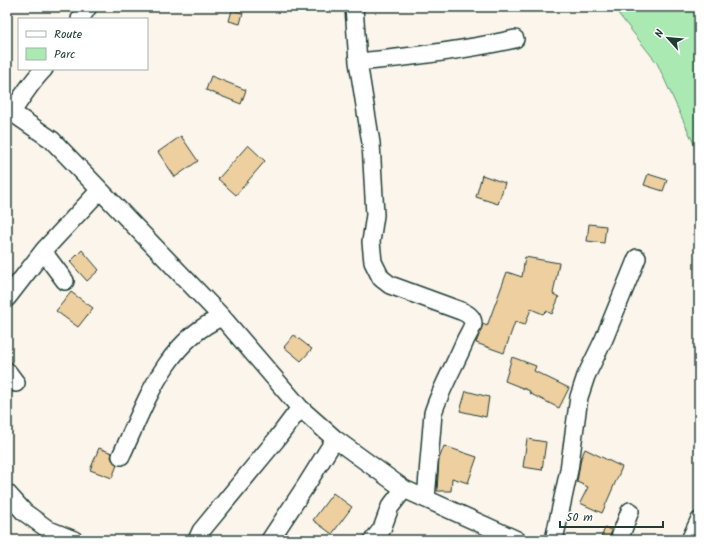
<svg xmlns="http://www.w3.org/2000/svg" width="706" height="547" font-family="Kalam,sans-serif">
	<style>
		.green { fill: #aaeab2; stroke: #649473 }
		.building { fill: #edcfa0; stroke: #1f3d34 }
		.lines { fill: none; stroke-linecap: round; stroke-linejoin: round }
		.minor-casing { stroke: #1f3d34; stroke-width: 20 }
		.minor { stroke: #fff; stroke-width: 17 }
	</style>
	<rect width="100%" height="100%" fill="#fbf5ec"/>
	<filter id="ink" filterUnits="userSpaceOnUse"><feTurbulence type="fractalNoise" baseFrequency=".025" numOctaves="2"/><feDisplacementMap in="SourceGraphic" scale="8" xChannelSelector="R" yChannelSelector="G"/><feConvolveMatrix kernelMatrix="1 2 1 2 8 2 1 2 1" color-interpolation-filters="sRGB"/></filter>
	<g filter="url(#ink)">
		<path class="green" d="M613,7H699V155L657,63Z"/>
		<path class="building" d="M232,10L243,13L240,24L229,21Z
			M211,76L246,90L241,104L206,90Z
			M181,136L198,161L175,177L158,152Z
			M248,145L265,161L236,195L218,179Z
			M648,174L667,180L663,191L644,185Z
			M482,175L505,183L498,204L476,197Z
			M589,224L606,226L604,243L587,241Z
			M82,250L99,270L87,281L70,262Z
			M525,257L559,263L553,294L559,297L552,314L546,311L543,314L531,309L525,325L515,322L504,353L476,343L483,324L487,326L507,272L522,277Z
			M71,292L93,308L78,327L56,311Z
			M294,335L312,349L301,361L284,347Z
			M512,357L536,366L534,371L569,388L559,408L529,393L530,391L505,381Z
			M466,391L489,397L486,417L460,411Z
			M527,439L546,442L542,470L523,467Z
			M444,446L477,457L468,483L452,478L451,491H437L439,459Z
			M99,448L112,453L111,457L113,461L117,465L112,478L90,470Z
			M585,449L622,467L602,513L580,503L588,487L577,482L581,458Z
			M333,493L352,507L332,534L313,520Z
			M605,528L612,530L609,540H600Z"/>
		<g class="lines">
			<defs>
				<path id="minor" d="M354,7L358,62L371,143L375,215L371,242L373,262L381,278L390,285L461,311C466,313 473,316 473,324C472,329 467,336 465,341C455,365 441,388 433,413L426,499
					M80,19L88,7
					M358,62C411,57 464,50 515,39
					M7,109L52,140L222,317L300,408L335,439L404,489L517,540
					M12,112C22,97 31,82 44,69
					M45,249L47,257L65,281
					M7,298L45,249L100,190
					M7,371L16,383
					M121,456C145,405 165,341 222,317
					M7,493L24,512L49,530L74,540
					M197,540L201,531L276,440L300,408
					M270,540L305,487L335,439
					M373,540L382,529L390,507L404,489
					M554,540L569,470L579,397L586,376L604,339L637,258
					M619,540L630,511
					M690,540L699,521"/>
			</defs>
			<use href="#minor" class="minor-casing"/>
			<use href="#minor" class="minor"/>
		</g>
	</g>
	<rect width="706" height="547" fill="none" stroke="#fff" stroke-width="24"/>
	<rect x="12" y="12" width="682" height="523" fill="none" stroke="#1f3d34" stroke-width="1.5" filter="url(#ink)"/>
	<rect x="18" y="18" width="130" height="52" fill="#ffffff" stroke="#a5b1ae"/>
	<rect x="26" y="31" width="20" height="6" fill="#ffffff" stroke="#a5b1ae"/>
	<text x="54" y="38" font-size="12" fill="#1f3d34">Route</text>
	<rect x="26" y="48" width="20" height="12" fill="#aaeab2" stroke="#a5b1ae"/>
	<text x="54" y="58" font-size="12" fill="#1f3d34">Parc</text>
	<g transform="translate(668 38) rotate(297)" stroke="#ffffff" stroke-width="3" paint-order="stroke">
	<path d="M0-3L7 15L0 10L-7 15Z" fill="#1f3d34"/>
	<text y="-6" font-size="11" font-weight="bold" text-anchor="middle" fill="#1f3d34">N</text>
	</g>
	<path d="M560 521v6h103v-6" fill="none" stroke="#1f3d34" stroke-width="2"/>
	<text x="566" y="521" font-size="12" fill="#1f3d34" stroke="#ffffff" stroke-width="3" paint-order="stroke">50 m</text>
</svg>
